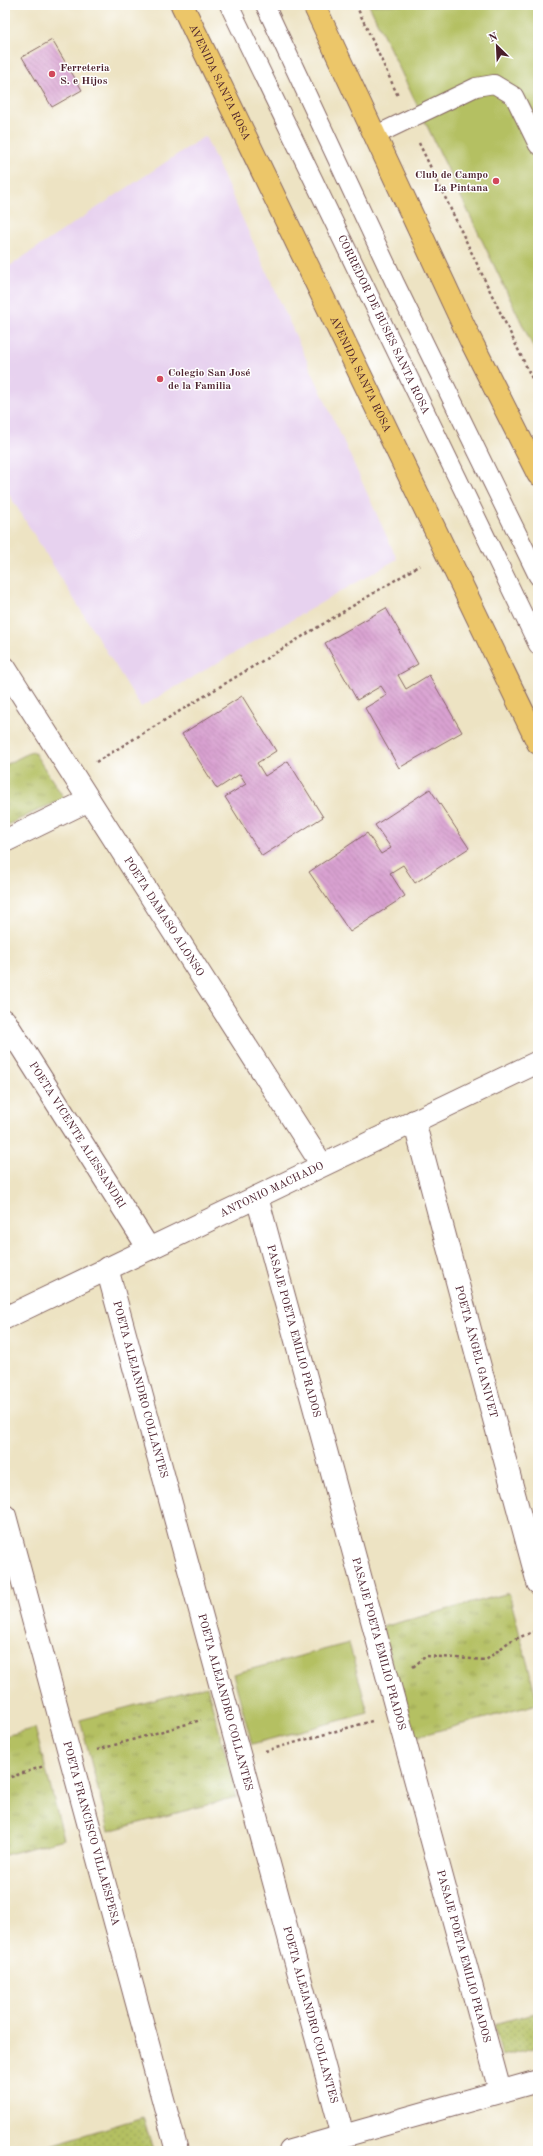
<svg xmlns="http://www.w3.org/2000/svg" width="543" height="2156" font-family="'Old Standard TT',serif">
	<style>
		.built { fill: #e7d2ef }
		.grass { fill: url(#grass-dots); stroke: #7f7046 }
		.park { fill: url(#park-tufts); stroke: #7f7046 }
		.garden { fill: #b4c062; stroke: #7f7046 }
		.building { fill: url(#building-back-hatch) }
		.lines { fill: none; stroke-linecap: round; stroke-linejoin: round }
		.lane-casing { stroke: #836460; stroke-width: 20 }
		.street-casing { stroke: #836460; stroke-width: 24 }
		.primary-casing { stroke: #836460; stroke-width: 24 }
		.path { stroke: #836460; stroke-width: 2.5; stroke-dasharray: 3 3; stroke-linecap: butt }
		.lane { stroke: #fff; stroke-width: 18 }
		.street { stroke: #fff; stroke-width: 22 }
		.primary { stroke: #ecc669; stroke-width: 22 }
		.poi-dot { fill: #d1495b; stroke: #fff; stroke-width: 1.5 }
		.labels { text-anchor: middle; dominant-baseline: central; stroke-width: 3; stroke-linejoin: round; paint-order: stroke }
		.poi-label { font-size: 11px; font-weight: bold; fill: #4a1f2b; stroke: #fff; text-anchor: start }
		.street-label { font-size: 11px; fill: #4a1f2b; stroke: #fff }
	</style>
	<defs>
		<pattern id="grass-dots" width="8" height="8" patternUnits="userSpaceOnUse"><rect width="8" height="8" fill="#b4c062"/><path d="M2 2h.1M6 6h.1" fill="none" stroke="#949b51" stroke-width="1.8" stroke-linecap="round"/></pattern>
		<pattern id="park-tufts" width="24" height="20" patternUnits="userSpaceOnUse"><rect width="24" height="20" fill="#b4c062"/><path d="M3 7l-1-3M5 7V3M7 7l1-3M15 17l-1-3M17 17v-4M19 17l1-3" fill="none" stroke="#949b51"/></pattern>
		<pattern id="building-back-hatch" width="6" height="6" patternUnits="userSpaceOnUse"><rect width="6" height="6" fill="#d9a2d1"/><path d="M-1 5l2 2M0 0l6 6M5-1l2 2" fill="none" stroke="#b283aa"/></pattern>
	</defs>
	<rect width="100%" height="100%" fill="#fff"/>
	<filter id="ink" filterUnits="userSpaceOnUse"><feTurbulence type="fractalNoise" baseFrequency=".025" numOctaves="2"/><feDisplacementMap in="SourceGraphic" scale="8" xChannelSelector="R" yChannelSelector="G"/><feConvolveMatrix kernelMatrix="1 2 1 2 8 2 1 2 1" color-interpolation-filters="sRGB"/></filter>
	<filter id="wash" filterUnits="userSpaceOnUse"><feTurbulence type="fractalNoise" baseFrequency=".012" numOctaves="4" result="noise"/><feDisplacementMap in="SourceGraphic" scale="16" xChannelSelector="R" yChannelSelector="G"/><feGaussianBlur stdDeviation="0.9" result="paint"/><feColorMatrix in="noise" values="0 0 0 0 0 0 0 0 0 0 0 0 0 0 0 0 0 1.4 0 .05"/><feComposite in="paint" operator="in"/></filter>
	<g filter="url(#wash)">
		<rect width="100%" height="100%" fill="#ede3c3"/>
		<path class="built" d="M205,136L397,559L141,707L5,488V269Z"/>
		<path class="grass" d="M538,2012V2047L502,2056L494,2024Z
			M143,2117L153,2151H31Z"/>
		<path class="park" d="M33,751L64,798L5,826V765Z
			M509,1593L538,1704L411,1738L382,1627Z
			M207,1686L237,1797L109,1831L80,1720Z
			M35,1728L64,1839L5,1855V1736Z"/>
		<path class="garden" d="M369,5H538V357Z
			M349,1643L368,1713L252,1744L233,1674Z"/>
		<g id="blocks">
			<path class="building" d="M52,40L82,90L52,107L22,57Z
				M386,608L418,664L398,675L406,689L429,675L462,732L399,768L365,708L387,695L381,686L357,700L325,643Z
				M242,696L276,751L257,763L265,776L288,761L323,817L262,856L225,797L246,784L240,774L217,789L182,734Z
				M430,789L469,848L415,883L403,865L390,873L405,896L350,932L309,872L367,833L381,854L391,848L375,825Z"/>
		</g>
	</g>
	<g filter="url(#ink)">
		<use href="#blocks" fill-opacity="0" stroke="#836460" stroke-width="1"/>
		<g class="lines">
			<defs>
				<g id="lane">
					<path id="s1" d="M229,5L538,645"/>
					<path d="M265,5L395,283L538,576"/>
					<path d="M374,136L476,87L494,84L514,96L538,145"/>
				</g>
				<g id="street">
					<path id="s2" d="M5,668L322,1165"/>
					<path d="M5,841L89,800"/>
					<path id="s3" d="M5,1021L149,1249"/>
					<path id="s4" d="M414,1121L538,1583"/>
					<path id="s5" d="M257,1197L500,2091"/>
					<path id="s6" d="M107,1268L343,2136"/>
					<path id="s7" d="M5,1318L538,1062"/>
					<path id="s8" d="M5,1516L177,2151"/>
					<path d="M290,2151L538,2081"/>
				</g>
				<g id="primary">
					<path id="s9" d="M182,5L538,743"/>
					<path d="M314,5L470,339L538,474"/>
				</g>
			</defs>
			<use href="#lane" class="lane-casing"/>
			<use href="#street" class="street-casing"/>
			<use href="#primary" class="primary-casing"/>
			<path class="path" d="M356,5L398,96
				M419,143L538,391
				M96,762L420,565
				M413,1667L426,1656L486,1660L510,1641L538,1630
				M97,1750L201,1720
				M265,1751L372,1721
				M5,1779L44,1766"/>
			<use href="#lane" class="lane"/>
			<use href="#street" class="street"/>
			<use href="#primary" class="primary"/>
		</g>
	</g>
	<g class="poi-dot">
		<circle cx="52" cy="74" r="4"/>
		<circle cx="496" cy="181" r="4"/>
		<circle cx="160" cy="379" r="4"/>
	</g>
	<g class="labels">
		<g class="poi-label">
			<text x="60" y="68">Ferreteria<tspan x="60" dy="13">S. e Hijos</tspan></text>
			<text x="488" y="175" text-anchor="end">Club de Campo<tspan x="488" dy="13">La Pintana</tspan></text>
			<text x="168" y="373">Colegio San José<tspan x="168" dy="13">de la Familia</tspan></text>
		</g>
		<g class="street-label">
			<text stroke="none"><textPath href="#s9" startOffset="86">AVENIDA SANTA ROSA</textPath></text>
			<text stroke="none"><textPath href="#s1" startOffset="355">CORREDOR DE BUSES SANTA ROSA</textPath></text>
			<text stroke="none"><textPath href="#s9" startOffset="410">AVENIDA SANTA ROSA</textPath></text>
			<text stroke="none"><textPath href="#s2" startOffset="295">POETA DAMASO ALONSO</textPath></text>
			<text stroke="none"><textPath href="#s3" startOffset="135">POETA VICENTE ALESSANDRI</textPath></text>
			<text stroke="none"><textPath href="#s7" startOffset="296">ANTONIO MACHADO</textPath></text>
			<text stroke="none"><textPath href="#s5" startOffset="139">PASAJE POETA EMILIO PRADOS</textPath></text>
			<text stroke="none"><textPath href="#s4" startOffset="239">POETA ÁNGEL GANIVET</textPath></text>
			<text stroke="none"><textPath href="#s6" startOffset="126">POETA ALEJANDRO COLLANTES</textPath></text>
			<text stroke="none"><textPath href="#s5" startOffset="463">PASAJE POETA EMILIO PRADOS</textPath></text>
			<text stroke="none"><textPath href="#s6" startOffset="450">POETA ALEJANDRO COLLANTES</textPath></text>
			<text stroke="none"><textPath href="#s8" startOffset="329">POETA FRANCISCO VILLAESPESA</textPath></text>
			<text stroke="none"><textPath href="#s5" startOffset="787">PASAJE POETA EMILIO PRADOS</textPath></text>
			<text stroke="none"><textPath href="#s6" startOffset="774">POETA ALEJANDRO COLLANTES</textPath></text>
		</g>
	</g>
	<rect width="543" height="2156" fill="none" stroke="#fff" stroke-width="20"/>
	<g transform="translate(497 46) rotate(336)" stroke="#ffffff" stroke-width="3" paint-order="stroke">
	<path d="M0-3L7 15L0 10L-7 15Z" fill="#4a1f2b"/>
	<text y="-6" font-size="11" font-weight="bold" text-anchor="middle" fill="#4a1f2b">N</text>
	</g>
</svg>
